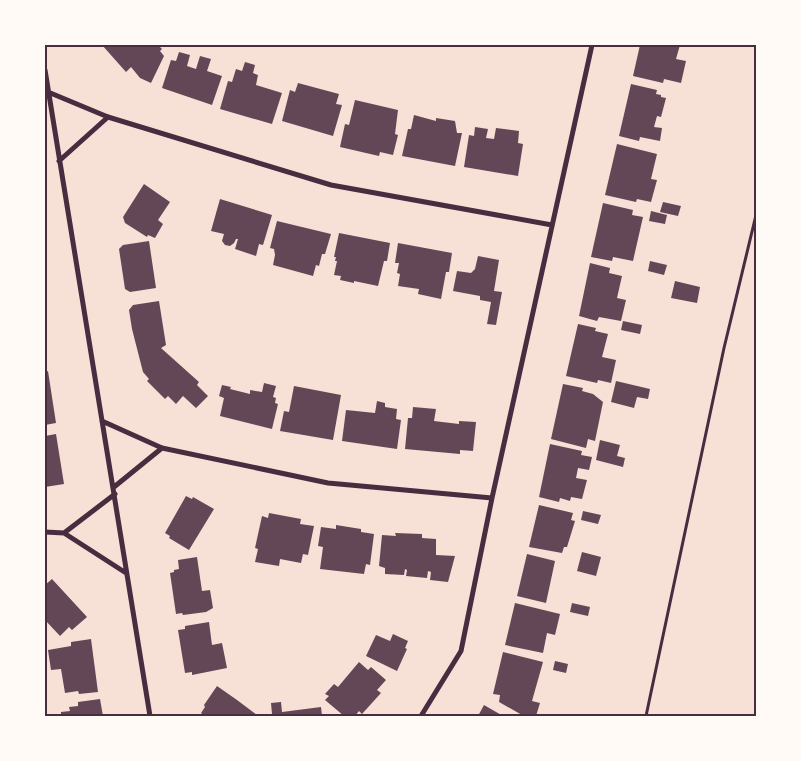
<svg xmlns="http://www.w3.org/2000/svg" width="801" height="761" font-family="'Crimson Pro',serif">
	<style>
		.building { fill: #644757 }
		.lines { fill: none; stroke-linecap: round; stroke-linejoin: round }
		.path { stroke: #4a2c40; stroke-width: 3 }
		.minor { stroke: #4a2c40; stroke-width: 5 }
		.neatline { fill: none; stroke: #4a2c40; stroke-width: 2 }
	</style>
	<rect width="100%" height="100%" fill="#f7e1d7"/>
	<path class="building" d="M102,45H158L162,49L160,51L164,56L151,83L140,78L131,67L126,72Z
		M640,45H680L676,59L686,61L681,83L664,79L663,83L633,76Z
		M179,52L190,55L187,66L196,69L200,56L211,59L207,71L222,76L212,105L162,88L171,60L176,61Z
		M245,62L255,65L253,73L258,75L256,85L282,93L272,124L220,109L228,81L232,82L236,69L242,71Z
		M298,83L339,94L336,104L342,105L333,136L282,121L290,90L295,92Z
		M631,84L657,90L656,94L661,95V97L666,98L661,117L657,116L654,127L662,128L660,141L640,137L639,141L619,136Z
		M355,100L398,110L395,134L398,135L393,155L380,152L379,156L340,147L345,124L349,125Z
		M414,115L436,121V118L455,121L457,133H462L455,166L402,156L408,129H411Z
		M475,127L488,129L486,138L494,139L496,128L519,131L518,143L523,144L518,176L464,167L469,135L474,136Z
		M617,144L657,154L651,179L657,180L651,202L637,199L636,202L605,195Z
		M144,184L170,202L158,220L163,224L155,238L148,235L147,237L125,223L123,217Z
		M220,199L272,215L263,245L259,244L256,256L235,249L238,239H236L234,243L230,246L225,245L222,241L224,234L211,231Z
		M663,202L681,206L678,216L660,212Z
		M603,203L633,210L632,215L643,217L633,261L613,257L612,261L591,257Z
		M651,211L667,215L665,224L649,221Z
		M277,221L331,234L325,254H322L319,266L316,265L313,276L273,265L275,255L274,249L270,248Z
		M339,233L390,243L387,261H384L378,286L354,281V283L340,280L341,276L334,275L337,261H335L336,257H334Z
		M149,241L156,288L130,292L125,289L119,249L123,245Z
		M398,243L452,253L449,272H446L441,299L418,294L419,289L398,286L400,274L397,273L399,263H395Z
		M478,256L499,260L494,291L502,292L496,325L487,324L491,302L480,300V296L453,291L457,271L471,273L475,269Z
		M650,261L667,265L664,275L648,271Z
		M590,263L610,268L609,273L622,276L617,298L626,300L621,321L599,317L597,321L579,316Z
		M675,281L700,287L697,303L671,298Z
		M159,301L166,345L161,348L199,382L197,385L208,396L196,408L183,396L176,404L168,396L165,399L147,381L149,379L143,372L132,329L129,310L133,305Z
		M623,321L642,325L640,334L621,330Z
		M578,324L596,328L595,331L608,334L602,357L616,360L611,383L598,380L597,383L566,376Z
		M48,371L56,423L45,425V372Z
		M616,381L650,389L648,399L637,397L634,408L611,402Z
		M264,383L276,386L273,397L276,398L275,403L278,404L272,429L220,416L224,398L219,396L222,385L231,387L230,389L250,394V390L262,392Z
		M563,384L583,388L582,391L593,394L603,402L595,441L588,439L586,448L551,439Z
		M294,386L341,395L333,440L280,431L284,411L289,412Z
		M377,401L385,403V407L397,409L396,419L401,420L397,449L342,441L346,410L375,413Z
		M413,407L436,409L434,421L459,424V421L476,422L473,451L460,450V454L405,449L408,418H412Z
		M56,434L64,484L45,487V436Z
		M600,440L620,445L617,456L625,458L623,467L596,460Z
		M550,444L582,451L581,455L592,457L589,470L578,468L576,478L587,480L582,499L571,497L570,501L560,498L559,502L539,497Z
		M186,496L192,499L193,497L214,509L189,550L169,538L170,536L165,533Z
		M539,505L573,513L571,520L575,521L567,547H564L562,553L529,547Z
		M583,511L601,515L598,524L581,520Z
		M269,513L301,519L300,524L314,526L308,555L303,554L301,563L280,559L279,566L255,562L258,549L255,548L262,516L268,518Z
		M336,525L361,529V532L374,534L370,565L366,564L364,574L320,569L323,547L318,546L321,527L336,529Z
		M395,533L422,534V538L436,539V555L455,556L448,582L430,580L431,572L428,571L427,578L406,576L407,570L405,569L404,575L385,574V568L379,566L382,535L396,536Z
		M582,552L601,557L596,576L577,571Z
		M527,554L555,561L546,603L517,596Z
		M197,557L202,591L210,590L213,608L206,612L183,615L182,613L176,614L170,573L174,572V570L179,569L178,560Z
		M52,579L87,617L72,630L69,627L60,636L45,620V585Z
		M515,603L560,614L555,635L547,633L543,653L505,645Z
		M572,603L590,607L588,616L570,612Z
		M209,622L212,645L222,643L227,668L192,675V672L185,673L178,630L185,629V626Z
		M393,634L408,641L405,648L407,649L397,671L366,656L376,635L390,641Z
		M91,639L98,692L79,694L78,691L65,693L61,669L51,670L48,650L71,646V642Z
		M503,652L543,662L532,701L540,703L536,716L522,715L499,702L500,695L493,694Z
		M555,661L568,664L566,673L553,670Z
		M359,662L368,670L371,667L386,680L377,690L381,693L362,714L359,711L355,716H344L325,700L329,696L325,694L334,684L338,687Z
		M217,686L237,700L257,715L256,716H204L201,713L205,707L204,705Z
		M100,699L103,716H61V712L70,711L69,707L78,706V702Z
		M281,702L282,712L321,707L322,716H268V714H272L271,703Z
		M484,705L503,716H478Z"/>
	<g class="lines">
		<path class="path" d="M646,716L724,348L756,215"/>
		<path class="minor" d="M45,70L150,716
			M48,92L108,117L331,185L552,225
			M59,161L108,117
			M102,421L162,448L328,483L492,498
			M114,487L162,448
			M45,532L64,533L126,573
			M64,533L115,494
			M421,716L461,651L492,498L592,45"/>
	</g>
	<rect width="801" height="761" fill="none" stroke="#fffaf5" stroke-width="92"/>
	<rect x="46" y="46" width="709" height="669" class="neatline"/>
</svg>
